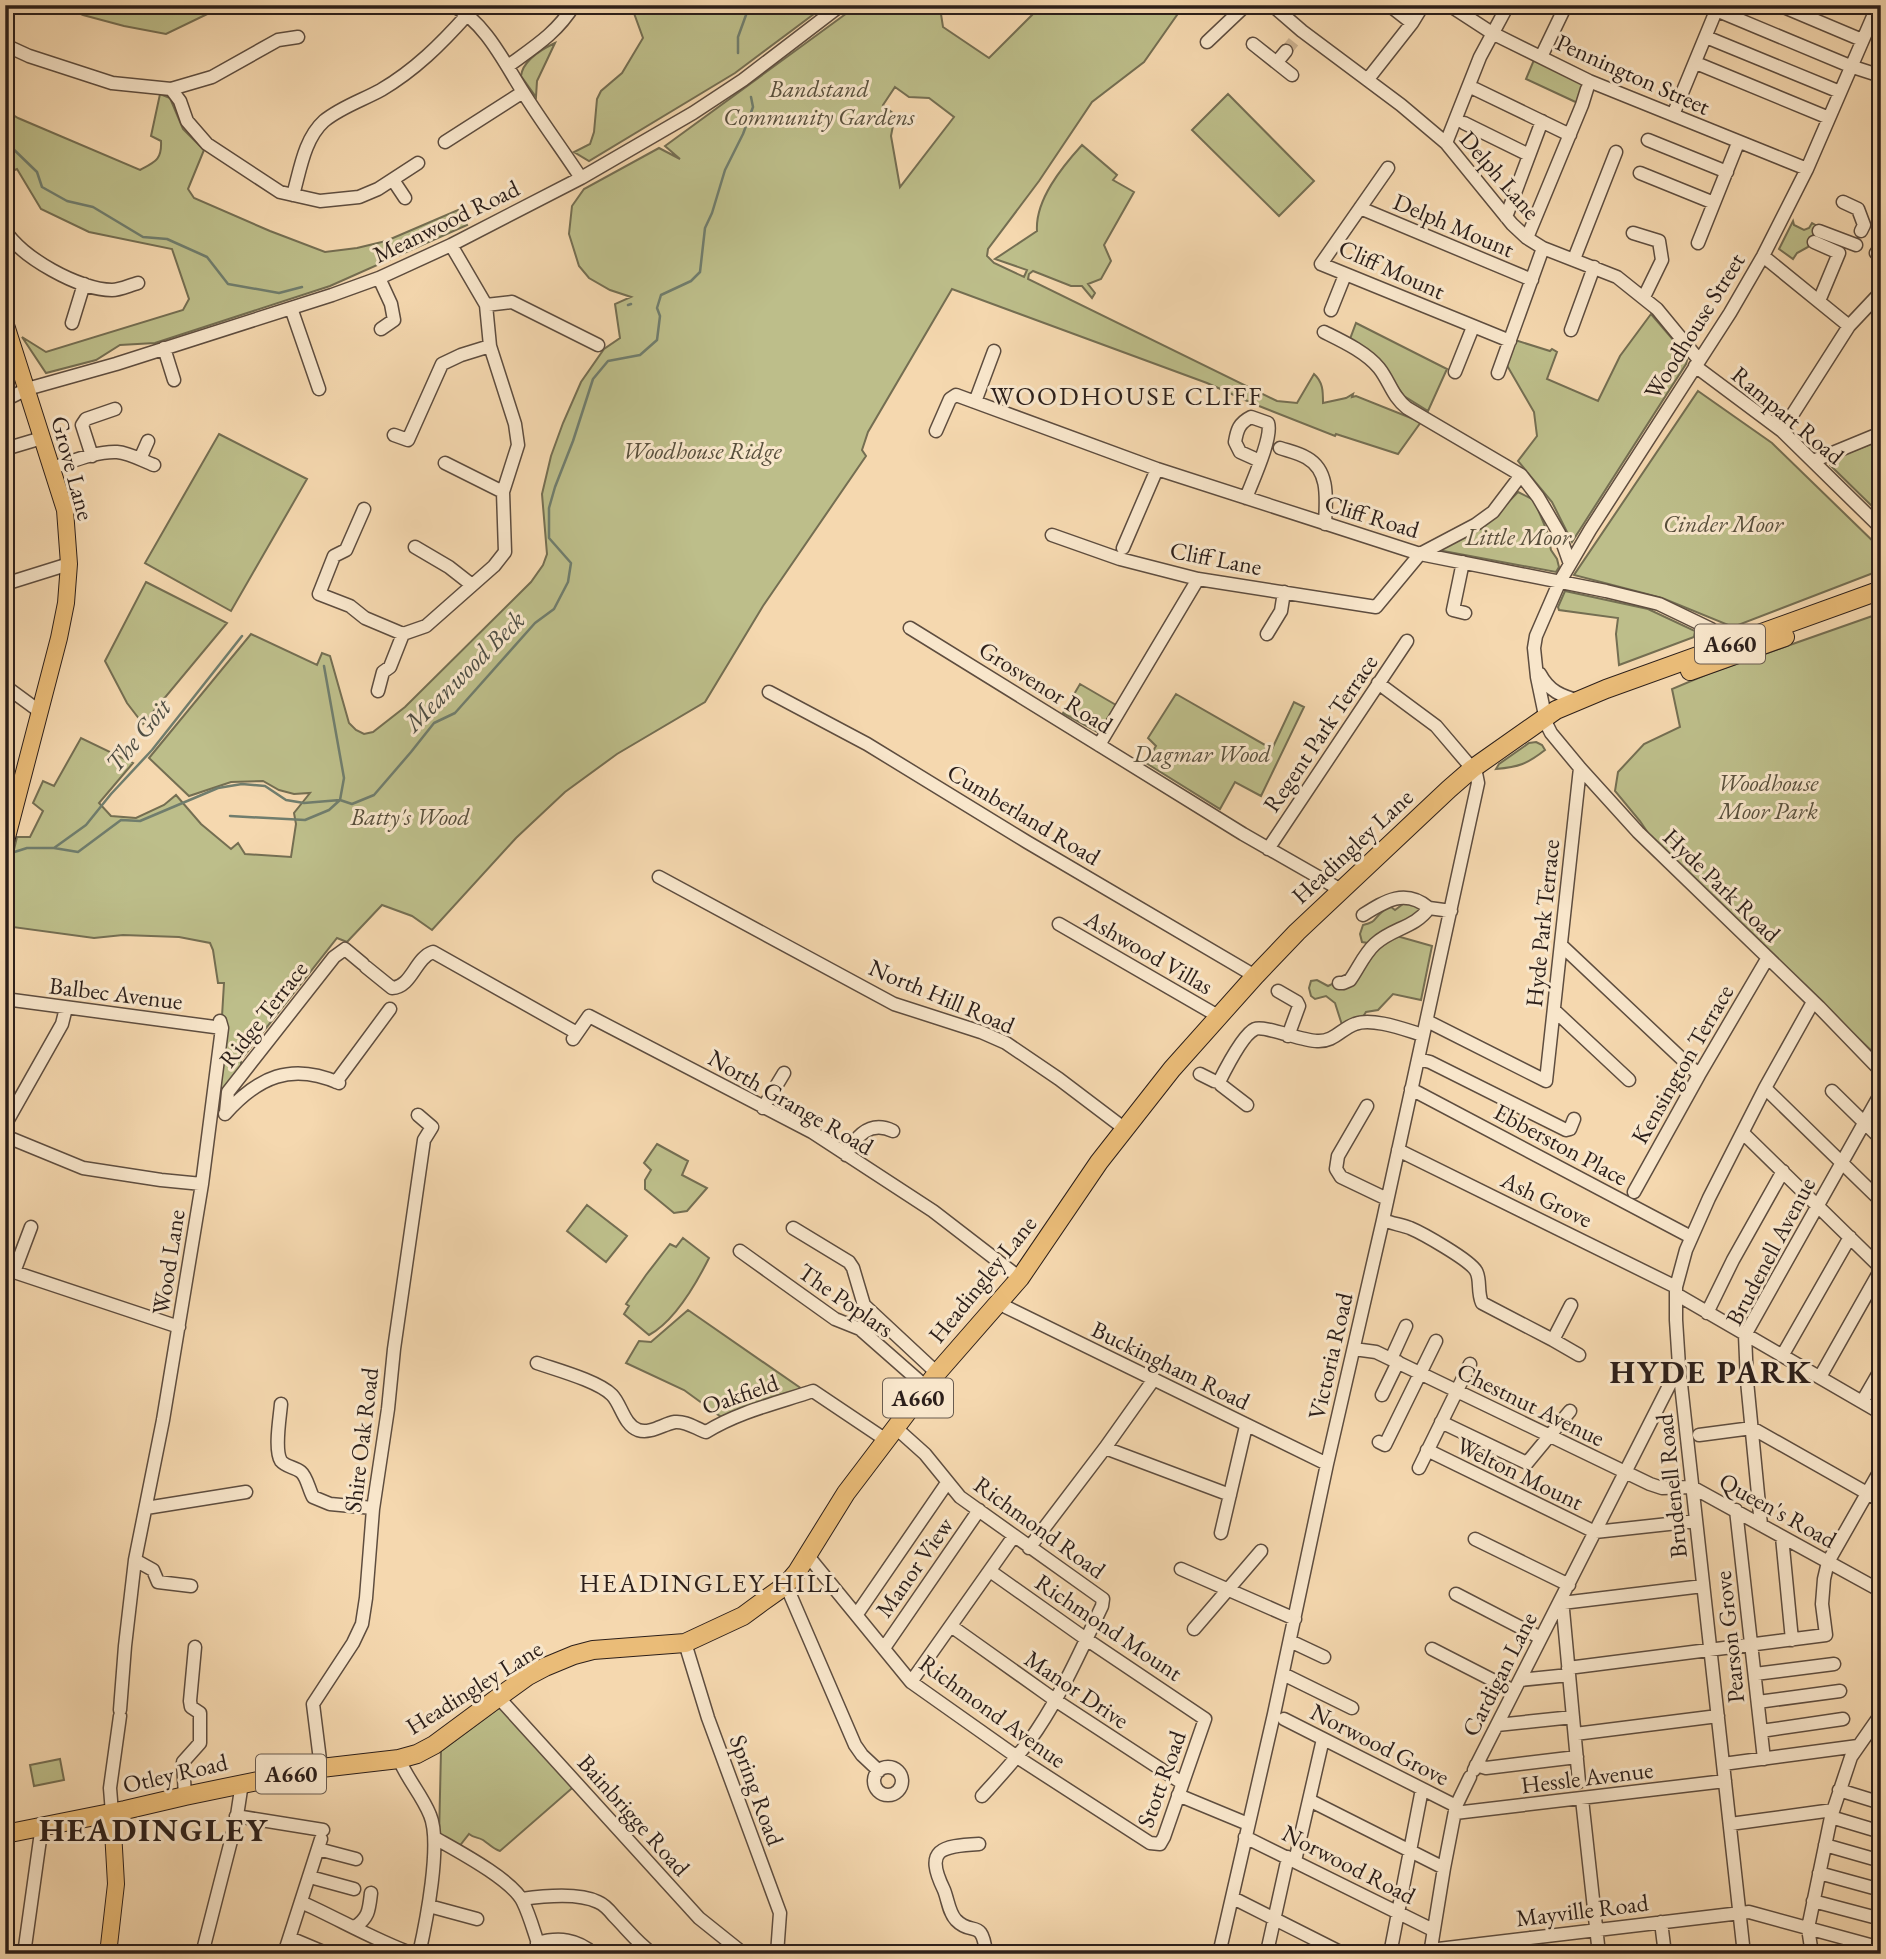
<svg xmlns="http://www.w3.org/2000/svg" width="1886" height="1959" font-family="'EB Garamond',serif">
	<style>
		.green { fill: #bdbe8a; stroke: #746e52; stroke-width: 2; fill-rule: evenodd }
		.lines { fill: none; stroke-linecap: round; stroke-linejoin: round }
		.stream { stroke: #707d6d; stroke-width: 2.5 }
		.minor-tunnel { stroke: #cdb391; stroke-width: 12; stroke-dasharray: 12 6; stroke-linecap: butt }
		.minor-casing { stroke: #5e4d3f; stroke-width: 15 }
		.major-casing { stroke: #2c1f1a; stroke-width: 18 }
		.highway-casing { stroke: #2c1f1a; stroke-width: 20 }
		.minor { stroke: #f8e6cb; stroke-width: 12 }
		.major { stroke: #eabc78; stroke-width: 16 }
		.highway { stroke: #eabc78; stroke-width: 18 }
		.labels { text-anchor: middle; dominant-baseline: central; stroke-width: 6; stroke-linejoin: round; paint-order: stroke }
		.shield { fill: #f8e6cb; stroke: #695b4f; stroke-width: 2 }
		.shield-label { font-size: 23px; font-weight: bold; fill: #2c1f1a }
		.street-label { font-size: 24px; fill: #2c1f1a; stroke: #f8e6cb }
		.park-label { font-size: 24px; font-style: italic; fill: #584f3c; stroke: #f8e6cb }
		.neighbourhood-label { font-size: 26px; letter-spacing: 2px; fill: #2c1f1a; stroke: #f8e6cb }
		.water-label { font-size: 26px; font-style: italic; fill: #4e4e44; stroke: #f8e6cb }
		.district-label { font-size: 32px; font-weight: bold; letter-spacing: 2px; fill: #2c1f1a; stroke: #f8e6cb }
	</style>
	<rect width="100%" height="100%" fill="#f5d8af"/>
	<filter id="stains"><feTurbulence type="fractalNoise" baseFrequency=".00286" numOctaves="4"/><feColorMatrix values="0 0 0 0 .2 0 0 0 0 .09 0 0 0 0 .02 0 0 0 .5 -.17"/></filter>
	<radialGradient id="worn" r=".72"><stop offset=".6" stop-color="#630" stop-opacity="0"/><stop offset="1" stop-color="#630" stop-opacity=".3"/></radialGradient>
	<path class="green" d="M61,5H226L166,34L124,26L83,15Z
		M631,5H826L735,73L589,161L574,152L590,144L594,132L597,99L601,91L622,73L643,38Z
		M858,5H928L941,14L943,27L989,58L1042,5H1184L1144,62L1092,102L1039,181L988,249L987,256L994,263L1024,277L1027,270L995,259L1037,231C1035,200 1062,167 1082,145L1117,175L1113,180L1134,192L1104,245L1111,261L1101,279L1088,284L1095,293L1092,298L1082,286H1071L1033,271L1029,274L1028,279L1277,401L1297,403L1314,374C1323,382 1323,391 1323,403L1346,398L1353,394L1352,397L1356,396L1421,422L1398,454L1336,434L1335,436L1254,404L1207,383L952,289L868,432L862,450L866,456L763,606L705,702L617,754L565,792L516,838L432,930L412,916L382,905L347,942L337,938L241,1060V1068L222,1110L216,1116L224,983H218L213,950L210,943L179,937L123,935L94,938L5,926V887L17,837H30L43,811L33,803L43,781L54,786L81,738L133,763L99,803L111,816L136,818L164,805L176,795L201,824L231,849L238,843L245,854L291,857L296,824L294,813L310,793L294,794L279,790L263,781L231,782L189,796L149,758L251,634L317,665L322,653L330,656L349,723L356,730L364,734L373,732L405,707L531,582L543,565L547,554L542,494L551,456L563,423L581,382L604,349L620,338L615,304L631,297L610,290L589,278L579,266L569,234L572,206L584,189L659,148L680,159L665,146ZM895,87L909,97L929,98L954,117L900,187L891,136L895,115L883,105Z
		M555,43L537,81L536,97L521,76C523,60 540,50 555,43Z
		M1536,55L1589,81L1582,105L1526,79Z
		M160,94L170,98L183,129L204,150L188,189L194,198L270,231L325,252L357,248L386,241L458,210L467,225L330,286L155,343L120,345L96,360L46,373L22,337L46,352L183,310L189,299L172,249L89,232L41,209L17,169L5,174V110L18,118L140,170C155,162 162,160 161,141L151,136Z
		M1228,94L1314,181L1279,216L1192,130Z
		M1793,221L1794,225L1804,230L1809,228L1812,223L1817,226L1808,247L1797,253L1793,259L1779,249Z
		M1651,314L1688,357L1686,364L1572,542L1552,502L1518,461L1537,436L1534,412L1505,362L1515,340L1550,351L1552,349L1557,352L1547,379L1598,401L1620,356Z
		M1356,323L1447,369L1428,411L1404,396L1382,365L1350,339Z
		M1698,391L1772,443L1881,549V570L1733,627L1662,598L1574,575Z
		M219,434L307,479L231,611L145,563Z
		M1881,440V515L1830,465V460Z
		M1518,492L1534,500L1547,531L1551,550L1557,559L1559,567L1556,572L1438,550L1492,519Z
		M146,582L227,623L143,724L127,703L105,661Z
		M1565,591L1648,609L1695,631L1694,637L1619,665L1616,634L1618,618L1559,610L1558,607Z
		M1881,613V1060L1652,839L1640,821L1615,791L1618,772L1644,744L1680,727L1672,689L1710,673Z
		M1080,684L1116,705L1099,733L1063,713Z
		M1176,694L1272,749L1294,702L1304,707L1261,796L1235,782L1220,809L1146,763L1156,746L1148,738Z
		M1536,742L1542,745L1545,750C1527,764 1519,767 1496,769L1499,764L1529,743Z
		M1407,901L1420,905V910L1412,918L1386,933L1432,946L1421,1000L1393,994L1378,1010L1366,1012L1361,1020L1343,1028L1335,1003L1326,996L1315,999L1311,996L1309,988L1311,981L1317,980L1328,986L1332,984L1343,989L1368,943L1362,942L1360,934L1363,925C1377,922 1373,919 1382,912C1385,909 1388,909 1391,907L1395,910Z
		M657,1144L688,1161L682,1175L707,1188L687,1211L674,1213L645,1189V1180L651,1170L644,1163Z
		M587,1205L627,1236L606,1262L567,1231Z
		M683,1238L709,1258C696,1284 675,1321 649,1335L624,1314L629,1306L626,1304L646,1275L670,1244L676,1247Z
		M688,1310L802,1389L724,1419L684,1390L626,1363L639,1341L651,1342Z
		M504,1704L578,1783L500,1851C493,1849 489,1844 483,1840C478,1837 474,1838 469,1834L458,1848L439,1837L441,1751Z
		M60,1759L64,1780L34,1786L30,1765Z"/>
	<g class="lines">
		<path class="stream" d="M738,53V37L746,15L747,5
			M5,141L37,172L42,187L67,201L93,207L143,237L167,239L207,257L228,284L279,293L302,287
			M628,305L631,304
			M230,816L305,820L329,810L340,800L344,778L324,666
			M54,848L86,825L111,794L152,750L242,636
			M5,855L27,848H54L78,852L121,820L140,821L218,788L242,784L265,786L286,800L304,803L340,800L352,804L374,795L411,752L434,723L455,713L535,623L554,609L568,582L571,563L549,538V508L555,487L573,441L593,379L608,361L640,355L657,340L660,316L657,308L661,295L691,281L700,272L705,228L712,213L725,170L743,134L753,107L751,97"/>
		<path class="minor-tunnel" d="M1286,51L1294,41"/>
		<defs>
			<path id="minor" d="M452,5C485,22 504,62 523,92C541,121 562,149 581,178
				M1272,5L1302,31L1401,105L1446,143L1512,224L1527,238L1543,248L1617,277L1657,309L1699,360
				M1389,5L1412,23
				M1449,5L1492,33L1589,81L1807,169
				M1704,5L1850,66L1881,76
				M1779,5L1862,40
				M1878,5L1807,169L1763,256L1730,313L1590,530L1559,583L1536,636L1534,648L1537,677L1547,725L1551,733L1580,768L1638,832L1819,1007L1881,1071
				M1706,37L1840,92
				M1207,42L1246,5
				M1253,44L1292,75
				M5,45L29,56L112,83L171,89L212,77L278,40L298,37
				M1541,57L1566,5
				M1277,62L1286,51
				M1696,63L1829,118
				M508,66C534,47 557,33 574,5
				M1368,79L1412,23L1423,5
				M171,89L180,101L187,121L207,144L280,192L320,201L359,197L378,189L418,163
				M1475,89L1570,135
				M1673,115L1718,6
				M1464,123L1529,155
				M1648,140L1727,172
				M445,142L523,92
				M1446,143L1480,57L1508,5
				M1388,168L1321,264L1510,341
				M1640,173L1714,203
				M393,180L405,198
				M293,195C300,171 304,139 324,121C341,107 363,100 381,90C415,70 441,44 467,15
				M1843,202L1858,209L1864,225L1861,231
				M1360,208L1532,280
				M1506,217L1542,121
				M5,230C20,257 80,290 112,290C120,290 130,285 138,283
				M1819,231L1856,245
				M1633,233L1659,241L1662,260L1644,297
				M1527,238L1582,105L1587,89
				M1814,242L1839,253L1819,301
				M1698,243L1738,143
				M1876,253L1881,255
				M1763,256L1849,326
				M1574,259L1616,152
				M379,278L391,304L394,320L381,329
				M486,305L512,302L598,345
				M291,308L319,389
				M1331,310L1345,275
				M72,323L84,284
				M1571,330L1594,267
				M1324,332C1342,341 1366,352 1379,368C1390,382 1392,396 1407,408L1521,475L1538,497L1559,533L1570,564
				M164,348L174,380
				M1695,366L1782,431L1881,528
				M1455,372L1473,327
				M1498,373L1543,248
				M5,400L27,389L116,364L332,295L379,278L451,245L581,178L693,113L743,80L841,5
				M975,402L994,351
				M936,431L950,399L956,395L1157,469L1420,554L1606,591L1659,604L1711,629L1728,644L1731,650
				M1782,431L1849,326L1881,292
				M394,435L408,440L442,364L461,355L490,346
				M1280,448C1289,451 1299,453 1307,458C1330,471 1326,500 1325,524
				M5,449L42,438
				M92,456L82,425L86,419L115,409
				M140,459L148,441
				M1813,461L1881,433
				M445,463L503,492
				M52,468C71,462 96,451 117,452C130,453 143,461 154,465
				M1246,498C1252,482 1273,437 1268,423L1251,417C1239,423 1237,430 1235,442L1240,452L1260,461
				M364,509L346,550L334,556L319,594L350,606L365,618L403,634L426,626L494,566L505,552L503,492L518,445L515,424L490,346L486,305L451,245
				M1052,535L1120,559L1198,579L1376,607L1420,554L1475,525L1493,512L1521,475
				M415,547L449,567L472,585
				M1123,548L1157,469
				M1463,562L1453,610L1465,613
				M5,584L69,564
				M910,628L1243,834L1341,890
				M1267,634L1281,611L1284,592
				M1540,674C1549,691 1561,696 1580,701
				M5,686L39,711
				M378,691L383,672L390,667L403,634
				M769,692L867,744L1027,842L1255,976
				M1099,745L1198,579
				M1268,849L1407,641
				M659,877L894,1004L981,1032L1006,1043L1059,1079L1125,1129
				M1363,915C1385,901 1405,888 1429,908
				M1059,924L1218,1016
				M1561,945L1699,1075
				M366,967L392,988C412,987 415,958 433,952L577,1033
				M1339,983H1343L1350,980C1358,969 1364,954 1375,944C1392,928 1415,928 1429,908L1451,911
				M1278,991L1297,1002L1299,1006L1288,1036
				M5,999L222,1028
				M1554,1010L1629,1080
				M1427,1021L1546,1081L1580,768
				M573,1039L589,1016L812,1132L933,1211L1020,1278
				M1418,1059L1430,1062L1566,1130L1570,1129L1574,1119
				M1200,1074L1214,1081L1219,1082
				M336,1082L390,1009
				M1765,1088L1881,1201
				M1411,1089L1691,1237
				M1832,1091L1881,1139
				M1247,1105L1221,1085L1219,1082C1225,1070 1243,1034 1255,1029C1264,1025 1302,1041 1317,1041C1334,1042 1341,1029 1355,1024C1372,1017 1406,1030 1423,1035
				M1367,1106L1338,1156L1336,1169L1341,1177L1387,1199
				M763,1108L784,1073
				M226,1112L228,1092L334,957L345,949L363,964
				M225,1114C258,1077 291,1062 339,1083
				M5,1125L62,1024L66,1008
				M1743,1133L1881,1268
				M5,1136L83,1168L161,1180L202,1184
				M1398,1150L1676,1287
				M846,1155C856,1136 870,1120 893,1131
				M1634,1192L1699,1075L1767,959
				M1383,1220C1391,1223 1401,1225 1410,1228C1422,1233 1470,1260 1476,1271C1481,1279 1477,1292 1482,1303L1553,1340L1579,1355
				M793,1228L849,1262L853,1268L864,1305L937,1373
				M740,1251L835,1319L860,1329L926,1387
				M5,1269L179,1327
				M14,1272L31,1227
				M1676,1294L1881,1413
				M999,1301L1006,1307L1327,1464
				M1707,1313L1733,1260L1783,1171
				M1553,1340L1571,1305
				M1354,1349L1376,1352L1650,1484L1662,1488L1692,1487
				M1782,1356L1850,1237
				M1391,1359L1406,1326
				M537,1363C557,1370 598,1381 612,1395C621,1404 624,1425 638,1430C651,1434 663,1424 675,1422C686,1421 695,1428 706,1432C738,1412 777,1403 813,1391L886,1440
				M1820,1377L1881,1269
				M1382,1395L1398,1362
				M1862,1402L1881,1369
				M281,1404C280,1417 274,1450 281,1461C286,1467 295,1467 301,1472C307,1477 309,1490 313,1497L330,1504L373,1508
				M1441,1422L1527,1463L1570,1411
				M896,1428L925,1454L960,1497L1103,1599L1102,1606C1082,1648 1063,1691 1037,1730C1021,1754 1001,1775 982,1796
				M1699,1435L1752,1428L1881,1501
				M1379,1442L1385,1445L1436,1341
				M1105,1448L1230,1495
				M1427,1450L1595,1532L1696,1521
				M1419,1468L1470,1364
				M1692,1487L1881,1591
				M146,1508L246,1492
				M1736,1510L1764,1759
				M1761,1525L1747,1381L1745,1335L1881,1093
				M1221,1533L1246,1426
				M1782,1537L1792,1640
				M1475,1539L1569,1585
				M1029,1548L1105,1448L1154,1379
				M808,1556L911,1682L1017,1757L1150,1843L1160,1844L1164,1837L1205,1719L1086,1639L990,1571
				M135,1560L153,1570L158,1582L191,1586
				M1181,1569L1295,1619
				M786,1585L855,1745L862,1755L879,1771
				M1456,1594L1541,1638
				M1562,1599L1579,1782
				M1562,1603L1703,1586
				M857,1614L947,1483
				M951,1626L1055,1700L1182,1783
				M1194,1629L1261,1551
				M1290,1641L1324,1657
				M685,1643L708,1718L780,1913L777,1954
				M884,1648L979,1510
				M1432,1649L1514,1691
				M1568,1668L1826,1635L1822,1604L1824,1579L1828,1562L1881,1469
				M1283,1674L1352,1708
				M1755,1674L1834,1664
				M1520,1680L1569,1675
				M911,1682L1014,1536
				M498,1697L699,1918L744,1954
				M1758,1702L1840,1691
				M120,1710L125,1646L135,1560L163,1420L202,1184L222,1028L220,1021
				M1284,1719L1456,1806
				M1497,1725L1573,1717
				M1761,1731L1843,1719
				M1575,1734L1718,1716
				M399,1759C407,1779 422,1795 430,1815C442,1843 426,1923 419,1954
				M1723,1764L1858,1746
				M1476,1765L1486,1768L1577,1757
				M874 1781a14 14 0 1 1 28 0a14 14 0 1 1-28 0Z
				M321,1768L313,1704L353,1643L362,1624L366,1598L373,1509L388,1409L394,1349L424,1140L432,1127L418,1115
				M1474,1770L1679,1366
				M1839,1790L1881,1803
				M1178,1795L1248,1824
				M185,1796L183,1762L200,1743V1713L191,1707L190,1701L195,1647
				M1582,1799L1599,1954
				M1309,1800L1444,1868
				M112,1813L110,1788L120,1716
				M1455,1813L1725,1781
				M236,1816L323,1830
				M1831,1817L1881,1832
				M236,1822L242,1783
				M1730,1824L1833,1810
				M1245,1837L1433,1930
				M435,1838C456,1850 513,1880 523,1902C531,1918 535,1937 542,1954
				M979,1844C941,1846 924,1849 944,1890C948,1900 949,1913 956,1920C972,1937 982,1917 986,1953
				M1825,1845L1881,1861
				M318,1849L356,1859
				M1295,1861L1323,1739
				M1819,1873L1881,1890
				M310,1877L354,1889
				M1233,1898L1344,1954
				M522,1899C543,1896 578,1892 598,1902C603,1904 610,1911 614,1916C627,1929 638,1944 653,1954
				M1813,1901L1881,1919
				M301,1902C339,1919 374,1940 413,1954
				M429,1906L477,1919
				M1661,1922L1665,1954
				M355,1927C369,1917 369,1910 371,1893
				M290,1938L328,1954
				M1530,1938L1531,1954
				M537,1943C559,1937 577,1939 594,1954
				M1430,1950L1749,1912L1881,1948
				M1267,1952L1288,1857
				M24,1954L42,1825
				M202,1954L233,1833
				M284,1954L321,1839
				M966,1954H1027
				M1219,1954L1274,1714L1327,1464L1383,1220L1478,783L1476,773L1436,726L1378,683
				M1390,1954L1422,1789
				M1430,1954L1444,1868L1456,1806L1470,1777
				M1744,1954L1679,1366L1676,1320V1287L1686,1250L1709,1198L1765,1088L1813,1002
				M1812,1954L1808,1928L1831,1817L1851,1757L1881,1714"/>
			<path id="major" d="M5,322L65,510L69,564L66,603L59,638L5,845
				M108,1954L116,1884L112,1813"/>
			<path id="highway" d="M1690,671L1785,637
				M5,1834L125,1810L185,1796L321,1768L399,1759L417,1754L434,1745L503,1694L528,1676L545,1667L574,1655L593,1650L685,1643L743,1616L762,1602L786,1585L797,1572L846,1493L865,1468L937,1373L1020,1278L1099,1162L1172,1069L1255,976L1297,932L1449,789L1472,769L1556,710L1606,689L1881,590"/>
		</defs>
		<use href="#minor" class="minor-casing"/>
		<use href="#major" class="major-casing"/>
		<use href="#highway" class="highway-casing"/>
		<use href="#minor" class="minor"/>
		<use href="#major" class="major"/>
		<use href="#highway" class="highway"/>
	</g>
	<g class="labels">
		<g class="shield">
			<rect x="1695" y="624.5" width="70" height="39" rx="5"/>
			<rect x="883" y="1378.5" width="70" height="39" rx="5"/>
			<rect x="256" y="1754.5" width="70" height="39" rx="5"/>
		</g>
		<g class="shield-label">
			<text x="1730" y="644">A660</text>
			<text x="918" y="1398">A660</text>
			<text x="291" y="1774">A660</text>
		</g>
		<g class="street-label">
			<text transform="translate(1633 74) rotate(24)">Pennington Street</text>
			<text transform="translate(1500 175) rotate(49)">Delph Lane</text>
			<text transform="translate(446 221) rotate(-26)">Meanwood Road</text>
			<text transform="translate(1454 225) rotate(23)">Delph Mount</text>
			<text transform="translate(1392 269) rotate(24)">Cliff Mount</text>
			<text transform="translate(1694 326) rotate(-58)">Woodhouse Street</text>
			<text transform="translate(1788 415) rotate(40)">Rampart Road</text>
			<text transform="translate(73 468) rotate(75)">Grove Lane</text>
			<text transform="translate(1372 516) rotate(17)">Cliff Road</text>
			<text transform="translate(1216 558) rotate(11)">Cliff Lane</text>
			<text transform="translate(1046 687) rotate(32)">Grosvenor Road</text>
			<text transform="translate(1320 733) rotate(-56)">Regent Park Terrace</text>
			<text transform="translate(1024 814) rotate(31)">Cumberland Road</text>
			<text transform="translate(1352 846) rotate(-43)">Headingley Lane</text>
			<text transform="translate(1722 885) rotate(44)">Hyde Park Road</text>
			<text transform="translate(1542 923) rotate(-84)">Hyde Park Terrace</text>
			<text transform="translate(1149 952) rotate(30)">Ashwood Villas</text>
			<text transform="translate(116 993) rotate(7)">Balbec Avenue</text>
			<text transform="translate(942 996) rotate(23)">North Hill Road</text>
			<text transform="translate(263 1014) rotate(-52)">Ridge Terrace</text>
			<text transform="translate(1682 1064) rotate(-60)">Kensington Terrace</text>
			<text transform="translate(791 1102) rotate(30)">North Grange Road</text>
			<text transform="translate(1561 1144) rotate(28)">Ebberston Place</text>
			<text transform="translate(1547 1199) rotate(26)">Ash Grove</text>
			<text transform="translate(1770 1251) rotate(-62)">Brudenell Avenue</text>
			<text transform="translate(168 1262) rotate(-81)">Wood Lane</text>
			<text transform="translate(982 1279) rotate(-51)">Headingley Lane</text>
			<text transform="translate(846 1300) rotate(35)">The Poplars</text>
			<text transform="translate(1330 1356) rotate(-77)">Victoria Road</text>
			<text transform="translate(1171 1365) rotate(26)">Buckingham Road</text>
			<text transform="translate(740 1394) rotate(-19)">Oakfield</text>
			<text transform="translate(1531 1404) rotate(26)">Chestnut Avenue</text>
			<text transform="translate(361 1440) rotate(-83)">Shire Oak Road</text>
			<text transform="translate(1520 1473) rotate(26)">Welton Mount</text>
			<text transform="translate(1671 1486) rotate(-96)">Brudenell Road</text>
			<text transform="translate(1778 1510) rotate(29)">Queen's Road</text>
			<text transform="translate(1040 1527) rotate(36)">Richmond Road</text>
			<text transform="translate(914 1567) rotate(-55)">Manor View</text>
			<text transform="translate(1109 1627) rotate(34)">Richmond Mount</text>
			<text transform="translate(1729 1637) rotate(-96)">Pearson Grove</text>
			<text transform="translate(1499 1674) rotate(-63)">Cardigan Lane</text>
			<text transform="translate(474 1687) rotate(-32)">Headingley Lane</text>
			<text transform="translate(1077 1689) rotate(34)">Manor Drive</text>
			<text transform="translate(993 1711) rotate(36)">Richmond Avenue</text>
			<text transform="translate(1380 1744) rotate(27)">Norwood Grove</text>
			<text transform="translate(175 1773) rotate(-13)">Otley Road</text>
			<text transform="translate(1587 1777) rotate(-7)">Hessle Avenue</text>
			<text transform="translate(1161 1779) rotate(-70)">Stott Road</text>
			<text transform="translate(757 1790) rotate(70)">Spring Road</text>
			<text transform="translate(634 1815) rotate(48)">Bainbrigge Road</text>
			<text transform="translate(1349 1864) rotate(27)">Norwood Road</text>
			<text transform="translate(1582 1910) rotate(-7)">Mayville Road</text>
		</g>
		<g class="park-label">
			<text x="819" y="88">Bandstand<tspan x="819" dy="28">Community Gardens</tspan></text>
			<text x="702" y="450">Woodhouse Ridge</text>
			<text x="1723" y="523">Cinder Moor</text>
			<text x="1518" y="536">Little Moor</text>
			<text x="1202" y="753">Dagmar Wood</text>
			<text x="1768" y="782">Woodhouse<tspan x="1768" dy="28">Moor Park</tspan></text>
			<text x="410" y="816">Batty's Wood</text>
		</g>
		<g class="neighbourhood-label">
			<text x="1127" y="396">WOODHOUSE CLIFF</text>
			<text x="710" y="1583">HEADINGLEY HILL</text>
		</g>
		<g class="water-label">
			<text transform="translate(464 671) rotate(-45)">Meanwood Beck</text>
			<text transform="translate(138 735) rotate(-50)">The Goit</text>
		</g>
		<g class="district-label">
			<text x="1711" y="1372">HYDE PARK</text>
			<text x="154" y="1830">HEADINGLEY</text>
		</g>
	</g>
	<rect width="1886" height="1959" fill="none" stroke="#f5d8af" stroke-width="28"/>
	<rect x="7" y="7" width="1872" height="1945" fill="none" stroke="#2c1f1a" stroke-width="3.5"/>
	<rect x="14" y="14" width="1858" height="1931" fill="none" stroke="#2c1f1a" stroke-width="2"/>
	<rect width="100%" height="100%" filter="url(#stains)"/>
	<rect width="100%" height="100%" fill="url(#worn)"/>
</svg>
